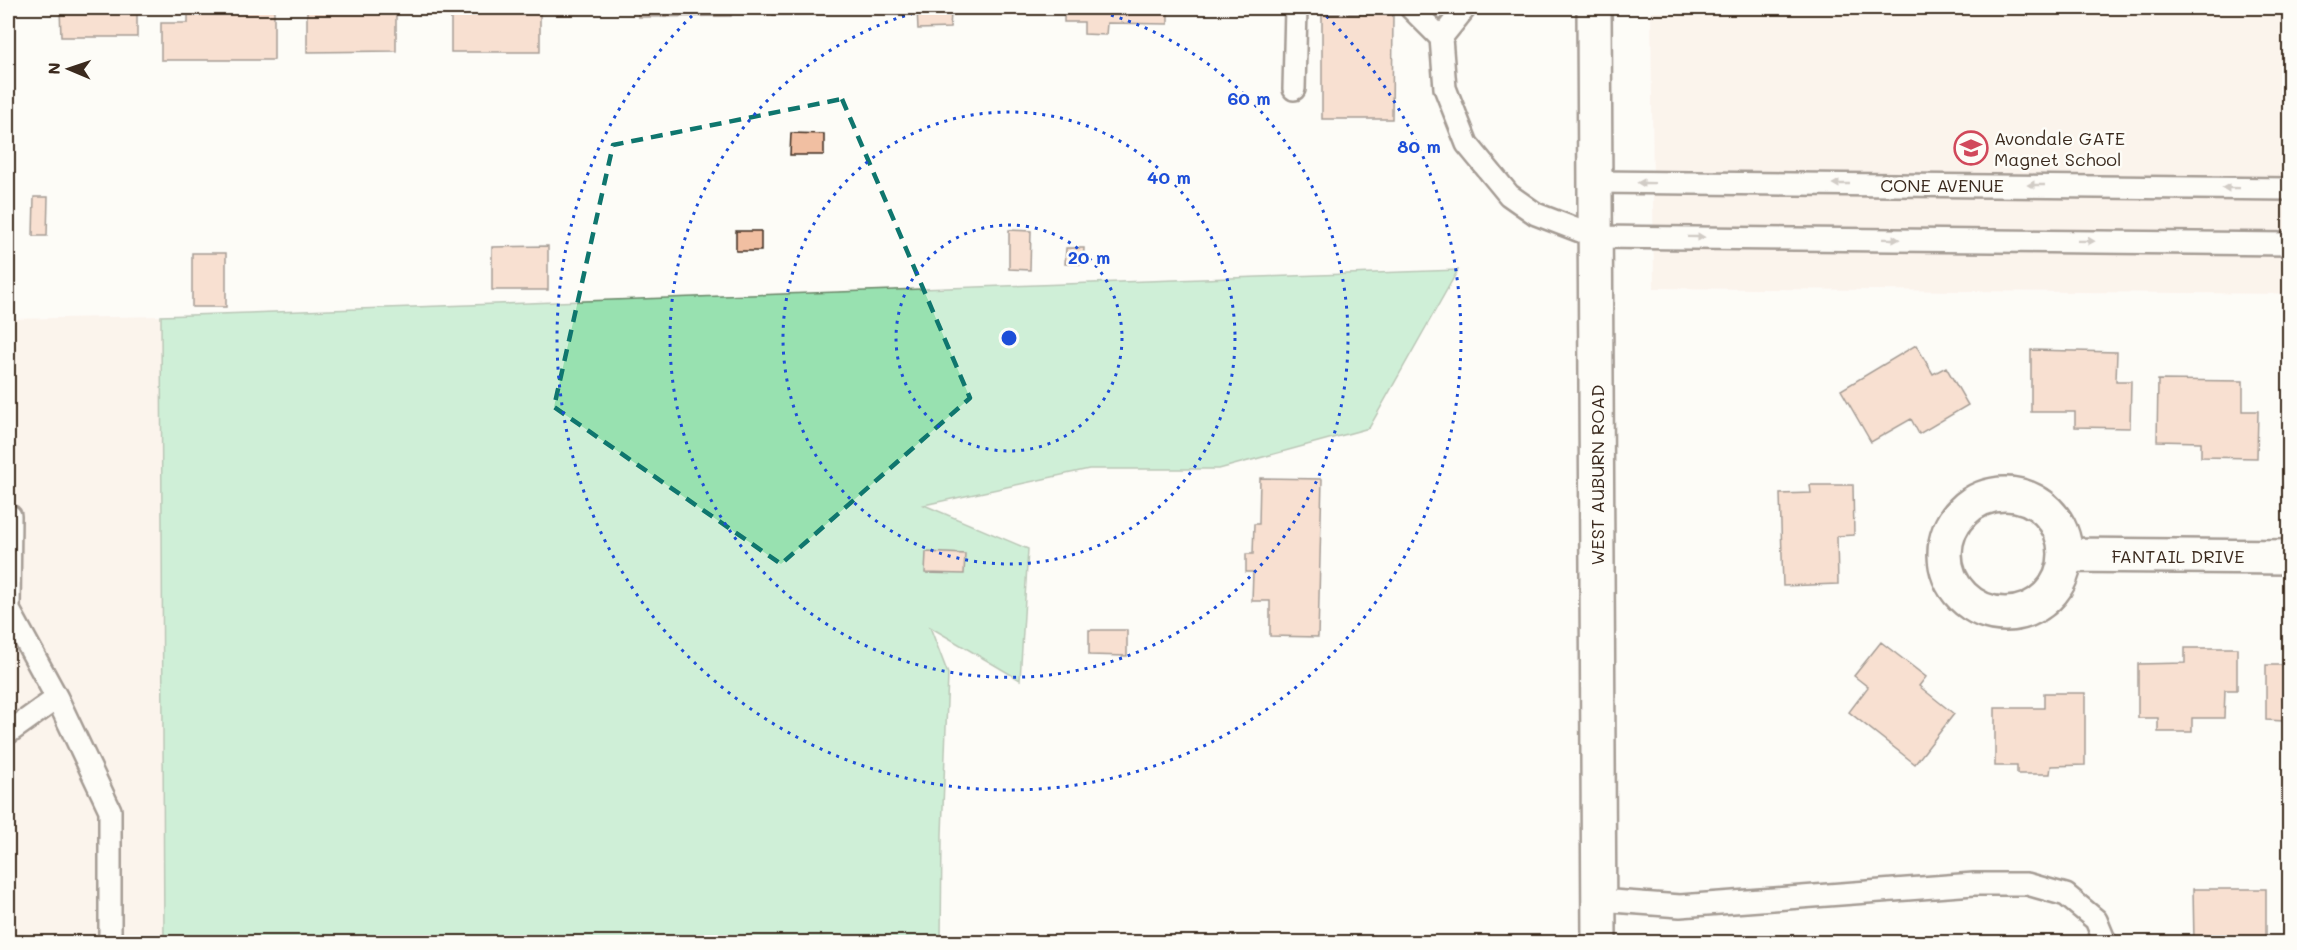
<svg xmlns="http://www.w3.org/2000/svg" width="2297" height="950" font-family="Mali,sans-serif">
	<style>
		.built { fill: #f9eade }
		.green { fill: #98e1b0; stroke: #6a8667; stroke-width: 1.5 }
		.building { fill: #f1bfa2; stroke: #3b2a1e; stroke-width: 1.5 }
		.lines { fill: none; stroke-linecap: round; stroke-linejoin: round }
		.lane-casing { stroke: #3b2a1e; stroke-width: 26 }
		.street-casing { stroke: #3b2a1e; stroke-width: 38 }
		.secondary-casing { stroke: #3b2a1e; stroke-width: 38 }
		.lane { stroke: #fdfcf7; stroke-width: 21 }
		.street { stroke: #fdfcf7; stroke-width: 33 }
		.secondary { stroke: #fdfcf7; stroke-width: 33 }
		.oneway { fill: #9c938a }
		.marked { fill: none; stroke: #0f766e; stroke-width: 4.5; stroke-dasharray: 12 8; stroke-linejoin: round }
		.ring { fill: none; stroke: #1d4ed8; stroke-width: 3; stroke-dasharray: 3 6 }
		.labels { text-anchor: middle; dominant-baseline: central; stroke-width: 5; stroke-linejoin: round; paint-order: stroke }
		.poi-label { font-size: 18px; fill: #3b2a1e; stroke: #fdfcf7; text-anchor: start }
		.street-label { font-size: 18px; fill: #3b2a1e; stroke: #fdfcf7 }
		.centre { fill: #1d4ed8; stroke: #fdfcf7; stroke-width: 3 }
		.ring-label { font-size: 18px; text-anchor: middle; font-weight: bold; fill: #1d4ed8; stroke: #fdfcf7; stroke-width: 5; stroke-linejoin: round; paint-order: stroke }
	</style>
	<rect width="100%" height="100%" fill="#fdfcf7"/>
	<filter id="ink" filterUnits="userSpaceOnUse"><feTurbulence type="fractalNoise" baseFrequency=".0167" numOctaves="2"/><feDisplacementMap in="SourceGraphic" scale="12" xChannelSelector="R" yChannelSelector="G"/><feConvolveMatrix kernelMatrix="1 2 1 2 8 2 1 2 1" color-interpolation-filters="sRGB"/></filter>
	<g filter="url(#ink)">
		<path class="built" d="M1651,8H2289V294L1654,288Z
			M161,316L164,942H8V319Z"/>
		<path class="green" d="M1458,270L1369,428L1219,469H1089L924,505L1028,549L1020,680L930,627L948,674L942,834L941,942H164L161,316Z"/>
		<path class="building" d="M60,8H137V37H61Z
			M188,8H274V60H161V23H188Z
			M307,8H396V51L307,52Z
			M451,8H540V52H451Z
			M638,8H731V16L638,17Z
			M773,8H824V14L773,15Z
			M917,8H957L951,13L950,28L918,29Z
			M1064,8H1168V24L1107,23L1106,35L1084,34V22H1064Z
			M1322,14H1393L1392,119H1322Z
			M791,133L824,134V155H790Z
			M34,197H48L47,236H33Z
			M1009,230L1031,231L1030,270L1009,269Z
			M736,231H761V251H736Z
			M548,246V290H492V247Z
			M1066,248H1084L1083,264H1065Z
			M192,253H226V307H192Z
			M1916,345L1933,374L1946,367L1968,405L1919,434L1911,419L1871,442L1841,390Z
			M2031,350L2117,352L2116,381H2131L2130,428L2075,427V412H2031Z
			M2158,380L2243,381V411H2258L2257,458L2201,457V442L2157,441Z
			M1260,478L1322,479L1318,637L1270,636V601H1252L1253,572H1246V554H1253L1254,524H1259Z
			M1810,485H1853L1854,535L1837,536L1838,584L1783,586L1780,494L1811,493Z
			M926,552L965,554L964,574L925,573Z
			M1089,630H1127V656L1089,655Z
			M1881,642L1926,677L1919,686L1954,714L1915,764L1849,712L1868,687L1854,676Z
			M2185,648H2237V690H2225L2224,718H2192V732H2158V718H2138V664L2185,663Z
			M2266,665H2290V731H2284V721L2266,720Z
			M2044,693H2085V765L2051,766L2050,774H2017V766H1995V708H2044Z
			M2193,889H2266V942H2194Z"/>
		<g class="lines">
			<defs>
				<path id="lane" d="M1411,8L1441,38
					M1465,8L1441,38L1445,88L1467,144L1509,195L1536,214L1596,237L2290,244
					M1294,89L1296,8
					M1595,182L2290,189
					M8,515L10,516L9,610L57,698L8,733
					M57,698L110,810V942
					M1599,900L1680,906L1974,884H2027L2066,895L2096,920L2105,942"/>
				<path id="street" d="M1945 554a60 60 0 1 1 120 0a60 60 0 1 1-120 0Z
					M2066,555L2290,557"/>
				<path id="secondary" d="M1594,8L1599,942"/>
			</defs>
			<use href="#lane" class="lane-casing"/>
			<use href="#street" class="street-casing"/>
			<use href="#secondary" class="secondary-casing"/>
			<use href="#lane" class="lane"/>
			<use href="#street" class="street"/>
			<use href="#secondary" class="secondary"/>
		</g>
		<defs><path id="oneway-solid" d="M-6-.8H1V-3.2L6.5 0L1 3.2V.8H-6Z" transform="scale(1.5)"/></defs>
		<g class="oneway">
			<use href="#oneway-solid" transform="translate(1646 183) rotate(-179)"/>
			<use href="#oneway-solid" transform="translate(1841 184) rotate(-180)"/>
			<use href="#oneway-solid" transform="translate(2036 185) rotate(-180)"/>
			<use href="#oneway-solid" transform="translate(2231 188) rotate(-179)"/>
			<use href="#oneway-solid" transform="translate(1696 237) rotate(1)"/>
			<use href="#oneway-solid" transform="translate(1891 239) rotate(1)"/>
			<use href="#oneway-solid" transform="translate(2086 241) rotate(1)"/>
		</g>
	</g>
	<path d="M0 0H2297V950H0ZM842,99L970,398L781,564L554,407L613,145Z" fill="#fdfcf7" fill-opacity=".55" fill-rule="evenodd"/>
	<path class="marked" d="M842,99L970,398L781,564L554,407L613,145Z"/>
	<g class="ring">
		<circle cx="1009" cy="338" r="113"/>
		<circle cx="1009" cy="338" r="226"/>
		<path d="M1085 8A339 339 0 1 1 933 8"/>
		<path d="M1320 10A452 452 0 1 1 698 10"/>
	</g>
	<defs>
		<symbol id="school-ring" viewBox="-11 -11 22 22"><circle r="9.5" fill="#fdfcf7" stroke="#d1495b" stroke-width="1.5"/><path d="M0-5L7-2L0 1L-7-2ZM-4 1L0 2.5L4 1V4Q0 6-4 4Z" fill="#d1495b"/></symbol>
	</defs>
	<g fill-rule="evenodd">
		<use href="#school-ring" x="1952" y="129" width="38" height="38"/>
	</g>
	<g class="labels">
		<g class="poi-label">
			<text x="1994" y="138">Avondale GATE<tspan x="1994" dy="21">Magnet School</tspan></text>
		</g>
		<g class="street-label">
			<text x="1942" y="185">CONE AVENUE</text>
			<text transform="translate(1597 475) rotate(-90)">WEST AUBURN ROAD</text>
			<text x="2178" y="556">FANTAIL DRIVE</text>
		</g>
	</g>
	<circle cx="1009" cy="338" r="9" class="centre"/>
	<g class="ring-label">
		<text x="1249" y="105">60 m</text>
		<text x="1419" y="153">80 m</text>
		<text x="1169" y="184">40 m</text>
		<text x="1089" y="264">20 m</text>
	</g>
	<rect width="2297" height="950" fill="none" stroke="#fdfcf7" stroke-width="30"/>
	<rect x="15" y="15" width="2267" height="920" fill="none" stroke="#3b2a1e" stroke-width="2" filter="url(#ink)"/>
	<g transform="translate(69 69) rotate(272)" stroke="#fdfcf7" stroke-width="4.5" paint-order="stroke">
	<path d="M0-4.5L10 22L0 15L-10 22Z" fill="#3b2a1e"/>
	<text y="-9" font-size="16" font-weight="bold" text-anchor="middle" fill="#3b2a1e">N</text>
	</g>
</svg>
